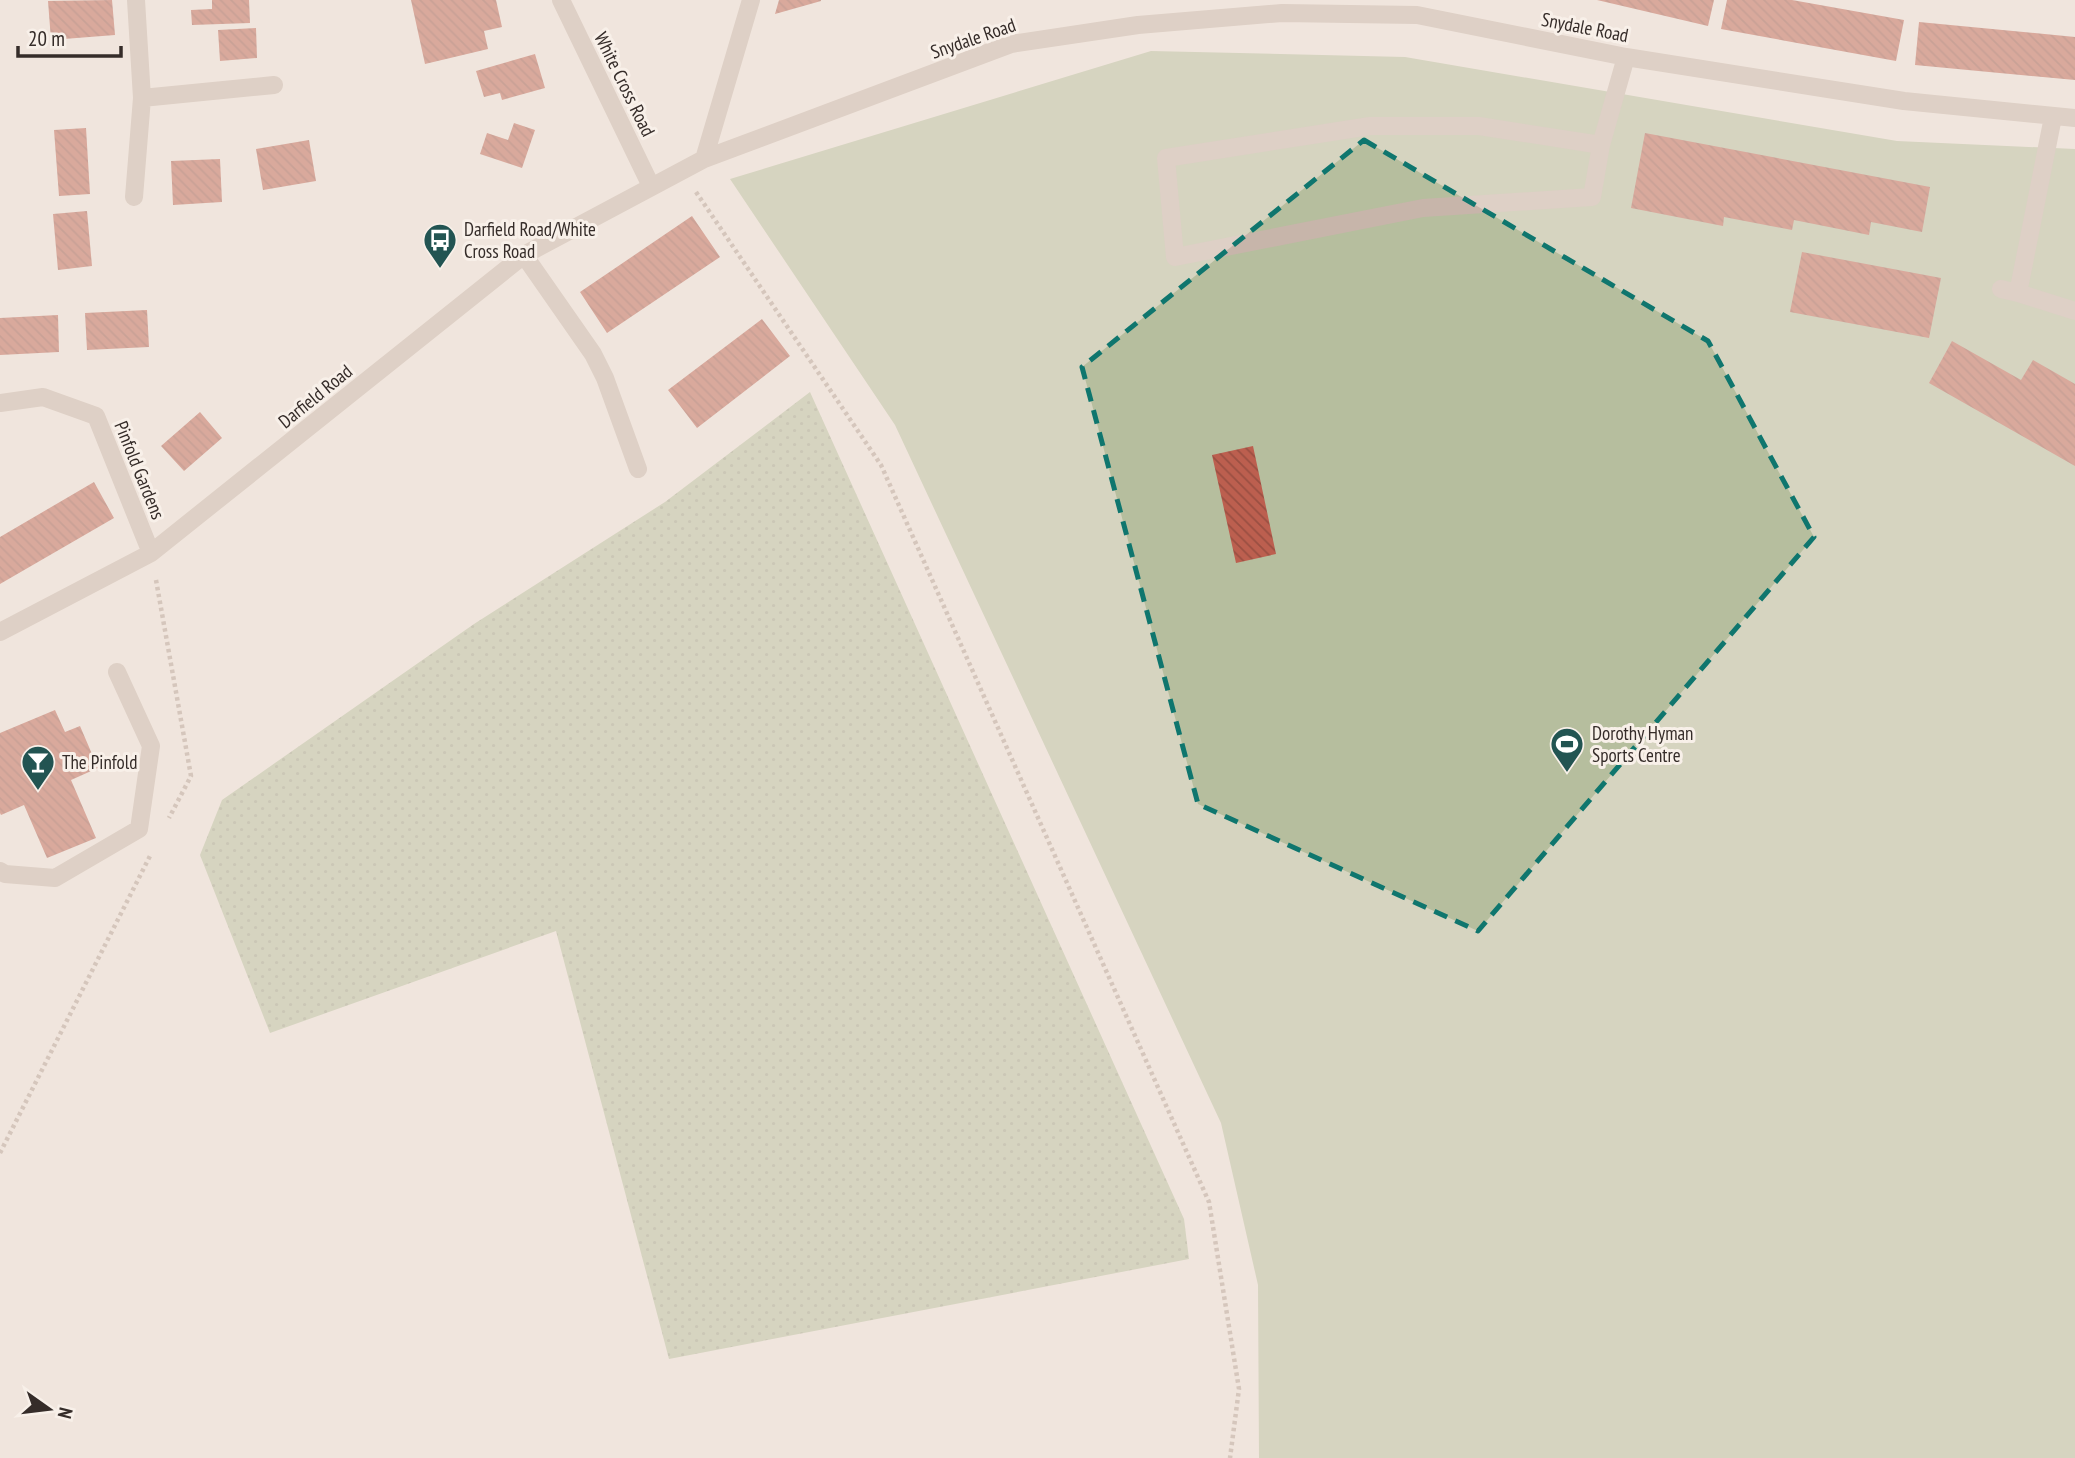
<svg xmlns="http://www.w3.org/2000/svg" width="2075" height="1458" font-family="'PT Sans Narrow',sans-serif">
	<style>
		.grass { fill: url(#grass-dots) }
		.park { fill: #b6be9e }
		.building { fill: url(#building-back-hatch) }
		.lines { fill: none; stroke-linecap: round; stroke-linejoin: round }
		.path { stroke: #b39f94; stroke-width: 4.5; stroke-dasharray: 3.5 3.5; stroke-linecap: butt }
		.minor { stroke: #c7b5aa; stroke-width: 18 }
		.marked { fill: none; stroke: #0f766e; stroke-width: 5; stroke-dasharray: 14 9; stroke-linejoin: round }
		.labels { text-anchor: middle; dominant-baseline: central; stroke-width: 6; stroke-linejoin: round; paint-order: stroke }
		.street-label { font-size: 19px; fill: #352c29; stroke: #f8f0e9 }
		.poi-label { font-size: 19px; fill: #352c29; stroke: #f8f0e9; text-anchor: start }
	</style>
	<defs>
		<pattern id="grass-dots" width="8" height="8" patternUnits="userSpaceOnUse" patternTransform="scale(1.75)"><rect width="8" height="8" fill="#b6be9e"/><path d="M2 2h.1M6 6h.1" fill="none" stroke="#9da388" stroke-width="1.8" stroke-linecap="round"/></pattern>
		<pattern id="building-back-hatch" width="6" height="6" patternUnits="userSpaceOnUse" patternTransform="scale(1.75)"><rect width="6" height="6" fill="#bc5f4f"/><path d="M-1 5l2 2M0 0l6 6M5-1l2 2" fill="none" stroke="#9a4f42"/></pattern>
	</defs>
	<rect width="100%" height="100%" fill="#f0e5dd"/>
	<path class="grass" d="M810,392L1184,1219L1189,1259L669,1359L556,931L270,1033L200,855L222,800L474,624L665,502Z"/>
	<path class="park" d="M1151,51L1405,57L1897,141L2075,149V1458H1259L1258,1285L1221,1123L895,425L730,179Z"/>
	<path class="building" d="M112,0L115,35L51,40L48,1Z
		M212,0H249L250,23L192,25L191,10L212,9Z
		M411,0H496L502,27L484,31L488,49L425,64Z
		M779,0H821V1L775,14Z
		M1597,0H1714L1708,26Z
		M1727,0H1792L1904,20L1896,61L1721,29Z
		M1919,22L2075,37V80L1915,65Z
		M256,28L257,58L220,61L218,30Z
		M535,54L545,88L502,100L500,93L484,97L476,71Z
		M514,123L535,130L522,168L480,154L487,133L508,140Z
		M86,128L90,194L59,196L54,130Z
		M1645,133L1930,187L1922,232L1871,222L1869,235L1794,220L1792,230L1724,217L1723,226L1631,208Z
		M309,140L316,181L263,190L256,149Z
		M220,159L222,202L173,205L171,161Z
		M87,211L92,266L58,270L53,214Z
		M692,216L720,257L607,333L580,292Z
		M1802,252L1941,278L1929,338L1790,312Z
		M147,310L149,347L87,350L85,313Z
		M58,315L59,352L0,355V318Z
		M762,319L790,356L697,428L668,390Z
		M1952,341L2021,380L2033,360L2075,384V466L1929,383Z
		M200,412L222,438L184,471L161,446Z
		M1253,446L1276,554L1236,563L1212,455Z
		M94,482L114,518L0,584V537Z
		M55,710L65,732L80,726L98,768L71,780L96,838L47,858L24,805L1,815L0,813V733Z"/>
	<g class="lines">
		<path class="path" d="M696,192L881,465L1209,1202L1239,1389L1230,1458
			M156,580L191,776L169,818
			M0,1153L151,854"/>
		<path class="minor" d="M561,0L651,186
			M142,98L274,85
			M2053,117L2018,293L2075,311
			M1601,145L1592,197L1423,208L1175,257L1166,158L1370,126H1479L1601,145L1626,57
			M704,159L751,0
			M134,197L142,98L136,0
			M524,255L593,354L605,378L638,469
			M2001,289L2018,293
			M0,403L43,397L96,416L151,553
			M0,632L151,553L524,255L704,159L1011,44L1138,25L1282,13L1417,15L1626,57L1904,101L2075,118
			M0,871L5,874L55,878L139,829L151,746L117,672"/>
	</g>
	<path d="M0 0H2075V1458H0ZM1364,140L1708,341L1814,537L1478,931L1198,804L1082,367Z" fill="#f0e5dd" fill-opacity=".55" fill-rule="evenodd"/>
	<path class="marked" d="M1364,140L1708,341L1814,537L1478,931L1198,804L1082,367Z"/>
	<defs>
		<symbol id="bus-pin" viewBox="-11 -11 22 30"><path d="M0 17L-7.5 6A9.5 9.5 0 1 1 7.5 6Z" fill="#225452" stroke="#f8f0e9"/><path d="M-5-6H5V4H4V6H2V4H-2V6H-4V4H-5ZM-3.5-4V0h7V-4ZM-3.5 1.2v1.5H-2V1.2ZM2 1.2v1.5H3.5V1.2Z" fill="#fff"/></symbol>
		<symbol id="stadium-pin" viewBox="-11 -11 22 30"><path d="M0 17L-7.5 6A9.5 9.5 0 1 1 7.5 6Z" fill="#225452" stroke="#f8f0e9"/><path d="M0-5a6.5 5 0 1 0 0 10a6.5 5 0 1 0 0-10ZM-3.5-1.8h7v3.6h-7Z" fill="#fff"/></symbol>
		<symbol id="bar-pin" viewBox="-11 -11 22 30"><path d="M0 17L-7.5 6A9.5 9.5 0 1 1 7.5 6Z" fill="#225452" stroke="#f8f0e9"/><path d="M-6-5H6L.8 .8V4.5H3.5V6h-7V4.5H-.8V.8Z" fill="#fff"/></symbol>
	</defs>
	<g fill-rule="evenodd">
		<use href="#bus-pin" x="421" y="221" width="38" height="52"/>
		<use href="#stadium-pin" x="1548" y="725" width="38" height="52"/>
		<use href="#bar-pin" x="19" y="743" width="38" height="52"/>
	</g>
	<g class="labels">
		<g class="street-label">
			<text transform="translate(1585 27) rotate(11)">Snydale Road</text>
			<text transform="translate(973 38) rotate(-19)">Snydale Road</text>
			<text transform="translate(625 84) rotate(64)">White Cross Road</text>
			<text transform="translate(315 396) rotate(-39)">Darfield Road</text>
			<text transform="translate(140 470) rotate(68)">Pinfold Gardens</text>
		</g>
		<g class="poi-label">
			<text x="464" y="229">Darfield Road/White<tspan x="464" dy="22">Cross Road</tspan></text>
			<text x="1592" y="733">Dorothy Hyman<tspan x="1592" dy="22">Sports Centre</tspan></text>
			<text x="62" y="762">The Pinfold</text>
		</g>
	</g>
	<g transform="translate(49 1409) rotate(104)" stroke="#f8f0e9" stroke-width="5" paint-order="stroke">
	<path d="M0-5L12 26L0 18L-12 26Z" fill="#352c29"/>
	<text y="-10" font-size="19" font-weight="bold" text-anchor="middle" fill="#352c29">N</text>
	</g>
	<path d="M18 46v10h103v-10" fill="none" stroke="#352c29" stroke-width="3.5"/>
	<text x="28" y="46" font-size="21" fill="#352c29" stroke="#f8f0e9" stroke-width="5" paint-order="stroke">20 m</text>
</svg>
